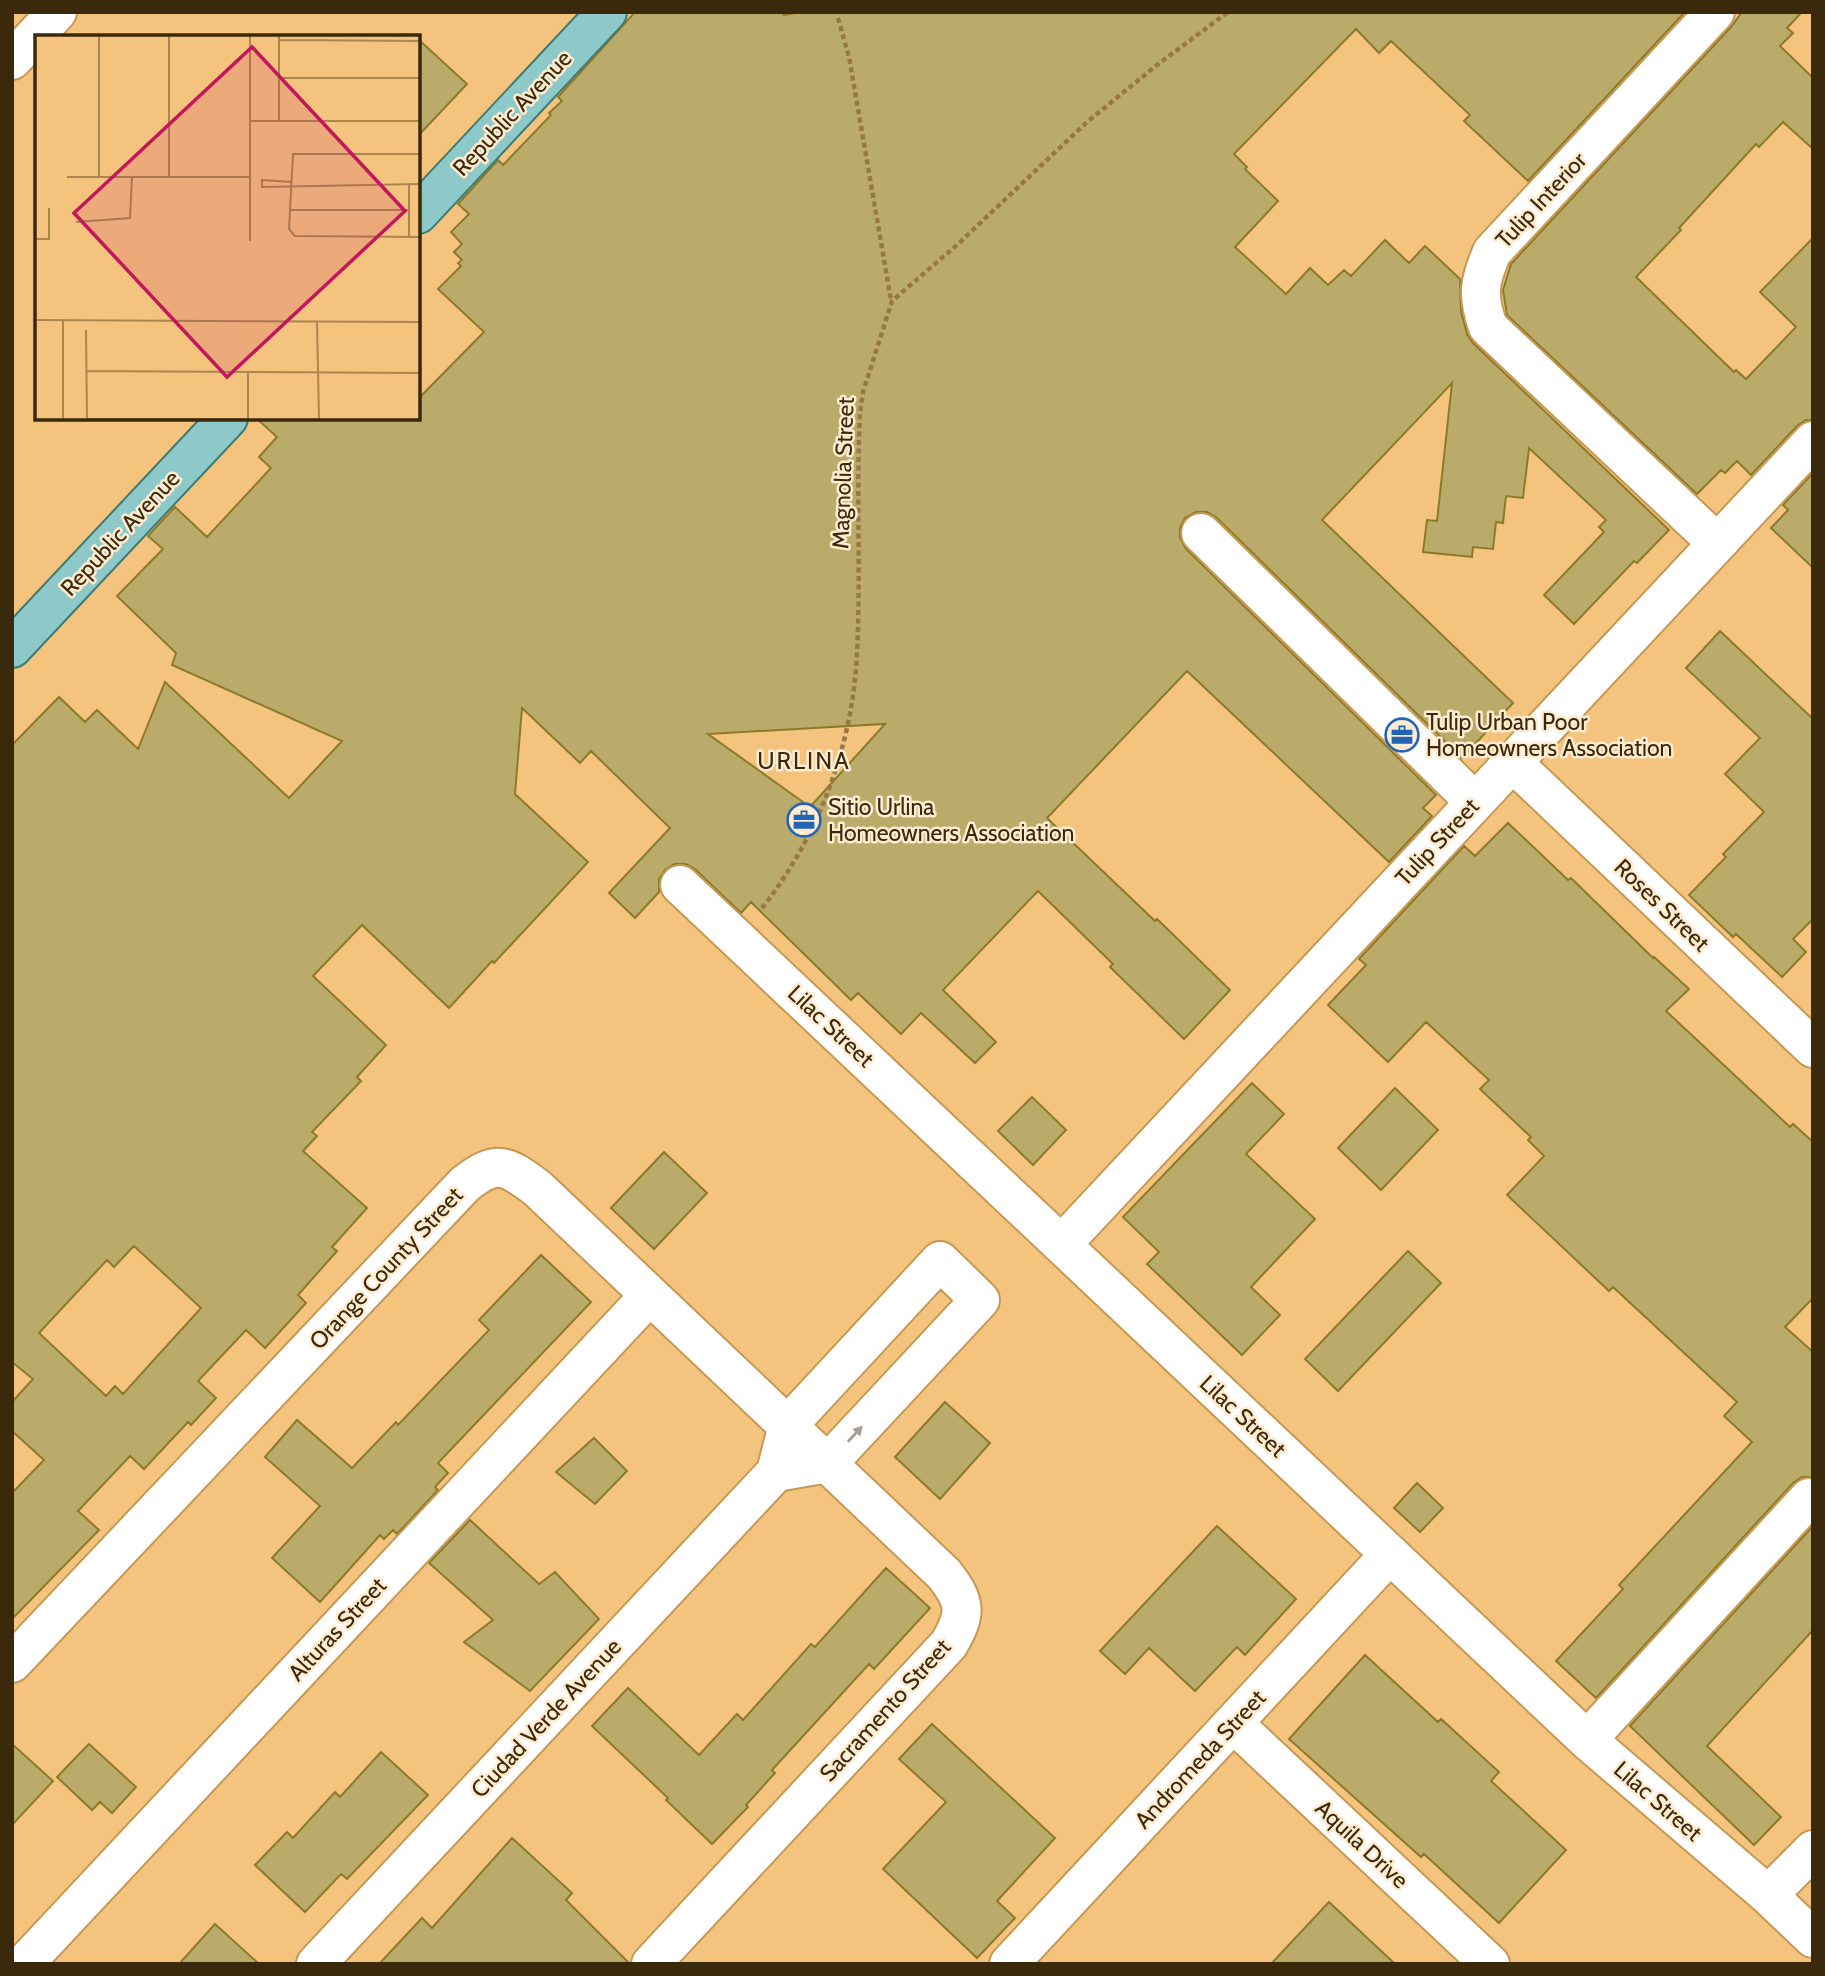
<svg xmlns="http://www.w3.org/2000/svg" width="1825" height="1976" font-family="Cabin,sans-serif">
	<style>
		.building { fill: #bbab6a; stroke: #8d7a28; stroke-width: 2; fill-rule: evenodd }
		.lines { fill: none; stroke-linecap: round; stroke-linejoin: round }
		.minor-casing { stroke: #c69854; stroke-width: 42 }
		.major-casing { stroke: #3f7a6f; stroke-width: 42 }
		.path { stroke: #987745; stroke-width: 4.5; stroke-dasharray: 5 3.5; stroke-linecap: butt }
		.minor { stroke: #fff; stroke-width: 38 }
		.major { stroke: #8dc9c9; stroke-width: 38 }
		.oneway { fill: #a79f91 }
		.labels { text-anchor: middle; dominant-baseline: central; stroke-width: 5; stroke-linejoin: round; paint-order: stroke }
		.street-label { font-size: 23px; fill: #3b290b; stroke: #feebd0 }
		.poi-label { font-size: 23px; fill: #3b290b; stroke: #feebd0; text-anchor: start }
		.neighbourhood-label { font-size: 24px; letter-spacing: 2px; fill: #3b290b; stroke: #feebd0 }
		.inset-road { fill: none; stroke: #aa8651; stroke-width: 2 }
		.view { fill: #c2185b; fill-opacity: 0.15; stroke: #c2185b; stroke-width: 3.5 }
		.inset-edge { fill: none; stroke: #3b290b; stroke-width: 3.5 }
	</style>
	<rect width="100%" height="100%" fill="#f4c47f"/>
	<path class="building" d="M635,12H781L784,15L802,12H1681L1683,14L1528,181L1464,121L1470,115L1391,41L1379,53L1356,29L1234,154L1247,167L1245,169L1278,201L1235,247L1286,294L1310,268L1328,285L1344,270L1351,276L1385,240L1409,263L1425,246L1460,279L1461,311L1467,334L1473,343L1669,530L1637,563L1634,561L1574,624L1544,595L1604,532L1599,527L1606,520L1529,448L1523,498L1506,496L1503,523L1496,522L1493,549L1473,547L1472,557L1423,552L1427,520L1437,521L1452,383L1322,520L1513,703L1462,758L1216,517L1207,512H1196L1185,518L1180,528V538L1186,549L1436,795L1423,808L1432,816L1389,862L1187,671L1047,818L1155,921L1157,919L1230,990L1184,1039L1110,967L1113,964L1038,891L943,990L996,1042L975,1063L921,1013L901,1034L858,993L851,1000L751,902L741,913L695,869L686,864H674L665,870L659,879V892L635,918L609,893L670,828L591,751L580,763L522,708L515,794L588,862L494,963L492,961L449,1008L362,925L313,976L386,1045L357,1077L361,1081L312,1132L317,1136L303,1151L367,1208L332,1247L337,1251L298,1295L306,1303L265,1348L246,1330L198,1381L216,1398L191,1425L188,1422L144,1469L130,1456L78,1511L99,1530L12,1619V1493L44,1460L12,1431V1402L33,1379L12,1362V745L59,697L85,722L97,710L138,749L165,682L289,798L342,741L172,665L176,653L117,596L163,549L148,536L175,507L207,537L271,468L259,457L277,437L256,418H418V399L484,332L438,289L461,266L458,263L462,260L454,252L462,244L451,232L469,214L458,204L498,160L503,165L551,115L549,113L562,101L558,97ZM885,724L810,807L708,734ZM134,1246L201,1308L123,1394L115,1386L106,1396L39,1333L107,1260L114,1267Z
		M1742,12H1802L1787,28L1793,33L1780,46L1813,78V149L1783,122L1759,147L1756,144L1679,228L1681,230L1636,277L1734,372L1736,370L1746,379L1796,327L1760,292L1813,238V420H1806L1797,426L1751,475L1737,461L1725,473L1721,470L1697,494L1507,315L1503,290L1511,264L1731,27Z
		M418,39L467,84L418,136Z
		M1813,473V568L1771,528L1788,510L1783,505Z
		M1720,631L1813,719V919L1793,939L1806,952L1782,977L1736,934L1733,937L1689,895L1726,857L1723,854L1764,812L1725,774L1760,738L1686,668Z
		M1508,823L1568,880L1571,878L1653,958L1654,957L1689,989L1666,1011L1790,1127L1793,1124L1813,1142V1298L1785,1327L1813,1352V1477H1802L1793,1483L1596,1698L1556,1661L1623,1589L1619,1585L1752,1442L1724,1416L1737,1402L1613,1287L1609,1291L1507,1195L1544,1156L1528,1140L1531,1137L1480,1089L1489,1080L1426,1022L1388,1062L1328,1005L1366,965L1359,959L1464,846L1475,856Z
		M1252,1083L1284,1114L1246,1154L1315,1219L1251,1287L1280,1315L1242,1355L1147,1264L1159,1252L1123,1217Z
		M1395,1088L1438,1130L1381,1190L1338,1148Z
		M1032,1097L1066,1130L1033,1165L998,1131Z
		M664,1152L707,1193L654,1249L611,1208Z
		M1408,1251L1441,1283L1338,1391L1305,1359Z
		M541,1255L591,1302L438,1463L448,1473L435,1487L438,1490L397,1534L393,1530L384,1539L380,1535L320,1602L272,1558L320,1506L265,1457L297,1420L352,1468L396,1422L398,1425L489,1330L479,1320Z
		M945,1402L990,1443L940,1499L895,1457Z
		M594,1438L627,1471L595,1504L556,1472Z
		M1417,1483L1443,1508L1420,1532L1394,1508Z
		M470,1520L539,1584L555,1572L599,1619L530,1691L464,1642L493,1620L429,1563Z
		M1217,1526L1296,1599L1245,1655L1237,1647L1195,1691L1149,1648L1125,1674L1100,1651Z
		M1813,1526V1630L1707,1746L1781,1817L1754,1845L1630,1726Z
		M886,1568L930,1608L874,1669L869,1664L772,1770L775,1773L746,1805L748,1807L712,1844L666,1800L668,1798L592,1726L628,1688L699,1755L737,1714L743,1720L811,1644L815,1647Z
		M1365,1655L1438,1722L1441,1719L1499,1772L1491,1781L1566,1850L1499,1923L1424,1854L1421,1857L1289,1739Z
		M932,1724L1055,1838L997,1901L1015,1918L977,1958L883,1869L946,1802L899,1759Z
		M12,1744L53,1781L12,1825Z
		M89,1744L136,1787L112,1813L100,1802L92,1810L57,1777Z
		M381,1752L428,1795L347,1879L341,1874L305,1912L255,1865L287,1832L293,1838L335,1792L340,1797Z
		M512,1838L572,1893L566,1900L630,1964H379L422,1918L432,1928Z
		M1329,1902L1395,1964H1271Z
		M215,1924L259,1964H179Z"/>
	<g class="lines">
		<defs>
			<path id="minor" d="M1715,12L1492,252C1479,282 1477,295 1488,327L1717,543
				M12,60L57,12
				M1201,533L1475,802
				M1512,762L1813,1048
				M680,885L1587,1740L1768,1895L1813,1938
				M1062,1244L1813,441
				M12,1663L465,1184C497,1159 506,1165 537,1188L944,1574C966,1602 967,1613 949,1644L651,1964
				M1233,1723L1490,1964
				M1587,1740L1809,1498
				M1768,1895L1813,1850
				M24,1964L650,1295
				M316,1964L776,1472L788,1425L940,1261L980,1300L828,1463L776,1472
				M1009,1964L1390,1554"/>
			<path id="major" d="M418,214L607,12
				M12,648L228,418"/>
		</defs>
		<use href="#minor" class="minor-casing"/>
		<use href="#major" class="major-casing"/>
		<path class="path" d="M838,18L849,57L891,300
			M762,908C819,836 853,744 857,653C861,573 856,493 860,413L863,392L892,301L958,244L1087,122L1157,65L1228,12"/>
		<use href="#minor" class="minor"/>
		<use href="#major" class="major"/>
	</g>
	<defs><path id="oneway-solid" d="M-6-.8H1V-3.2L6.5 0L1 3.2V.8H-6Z" transform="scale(1.75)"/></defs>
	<use class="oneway" href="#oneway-solid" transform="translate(855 1434) rotate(-47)"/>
	<defs>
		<symbol id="office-ring" viewBox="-11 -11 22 22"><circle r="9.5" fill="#feebd0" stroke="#2264b5" stroke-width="1.5"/><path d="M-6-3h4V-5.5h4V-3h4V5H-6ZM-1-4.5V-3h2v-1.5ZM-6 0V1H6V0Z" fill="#2264b5"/></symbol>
	</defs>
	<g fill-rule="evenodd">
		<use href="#office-ring" x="1383" y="716" width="38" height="38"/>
		<use href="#office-ring" x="785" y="801" width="38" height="38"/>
	</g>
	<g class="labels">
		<g class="street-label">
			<text transform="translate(512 113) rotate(-47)">Republic Avenue</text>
			<text transform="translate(1541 200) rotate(-47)">Tulip Interior</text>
			<text transform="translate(843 473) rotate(-88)">Magnolia Street</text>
			<text transform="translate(120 533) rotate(-47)">Republic Avenue</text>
			<text transform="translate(1437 842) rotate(-47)">Tulip Street</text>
			<text transform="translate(1662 905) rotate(44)">Roses Street</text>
			<text transform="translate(831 1026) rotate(43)">Lilac Street</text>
			<text transform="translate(386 1268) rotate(-47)">Orange County Street</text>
			<text transform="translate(1243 1416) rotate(43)">Lilac Street</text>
			<text transform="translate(337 1629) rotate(-47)">Alturas Street</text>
			<text transform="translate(885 1710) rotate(-48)">Sacramento Street</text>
			<text transform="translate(546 1718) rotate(-47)">Ciudad Verde Avenue</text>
			<text transform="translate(1200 1759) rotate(-47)">Andromeda Street</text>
			<text transform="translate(1658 1801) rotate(41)">Lilac Street</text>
			<text transform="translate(1362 1844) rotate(43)">Aquila Drive</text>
		</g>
		<g class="poi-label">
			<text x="1426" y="722">Tulip Urban Poor<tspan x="1426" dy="26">Homeowners Association</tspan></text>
			<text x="828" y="807">Sitio Urlina<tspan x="828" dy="26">Homeowners Association</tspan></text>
		</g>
		<g class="neighbourhood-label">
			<text x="804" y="760">URLINA</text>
		</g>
	</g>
	<g transform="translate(35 35)">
		<rect width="385" height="385" fill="#f4c47f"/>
		<path class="inset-road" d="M215,1V206M244,1V86M244,5L385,6M244,43H385M215,86H385M385,119H258L254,194L260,201L385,202M32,142H215M64,142V1M134,142V1M257,147L227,145V152L385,149M254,175H374M41,187L95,183L97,142M374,202V149M0,204H14V173M0,285L385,287M28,286V384M282,287L284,384M51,295L52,384M51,336L385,338M52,384H213M213,384V336"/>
		<path class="view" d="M217,12L370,176L192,342L39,178Z"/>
		<rect width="385" height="385" class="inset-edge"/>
	</g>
	<rect width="1825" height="1976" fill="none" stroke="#3b290b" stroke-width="28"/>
</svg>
